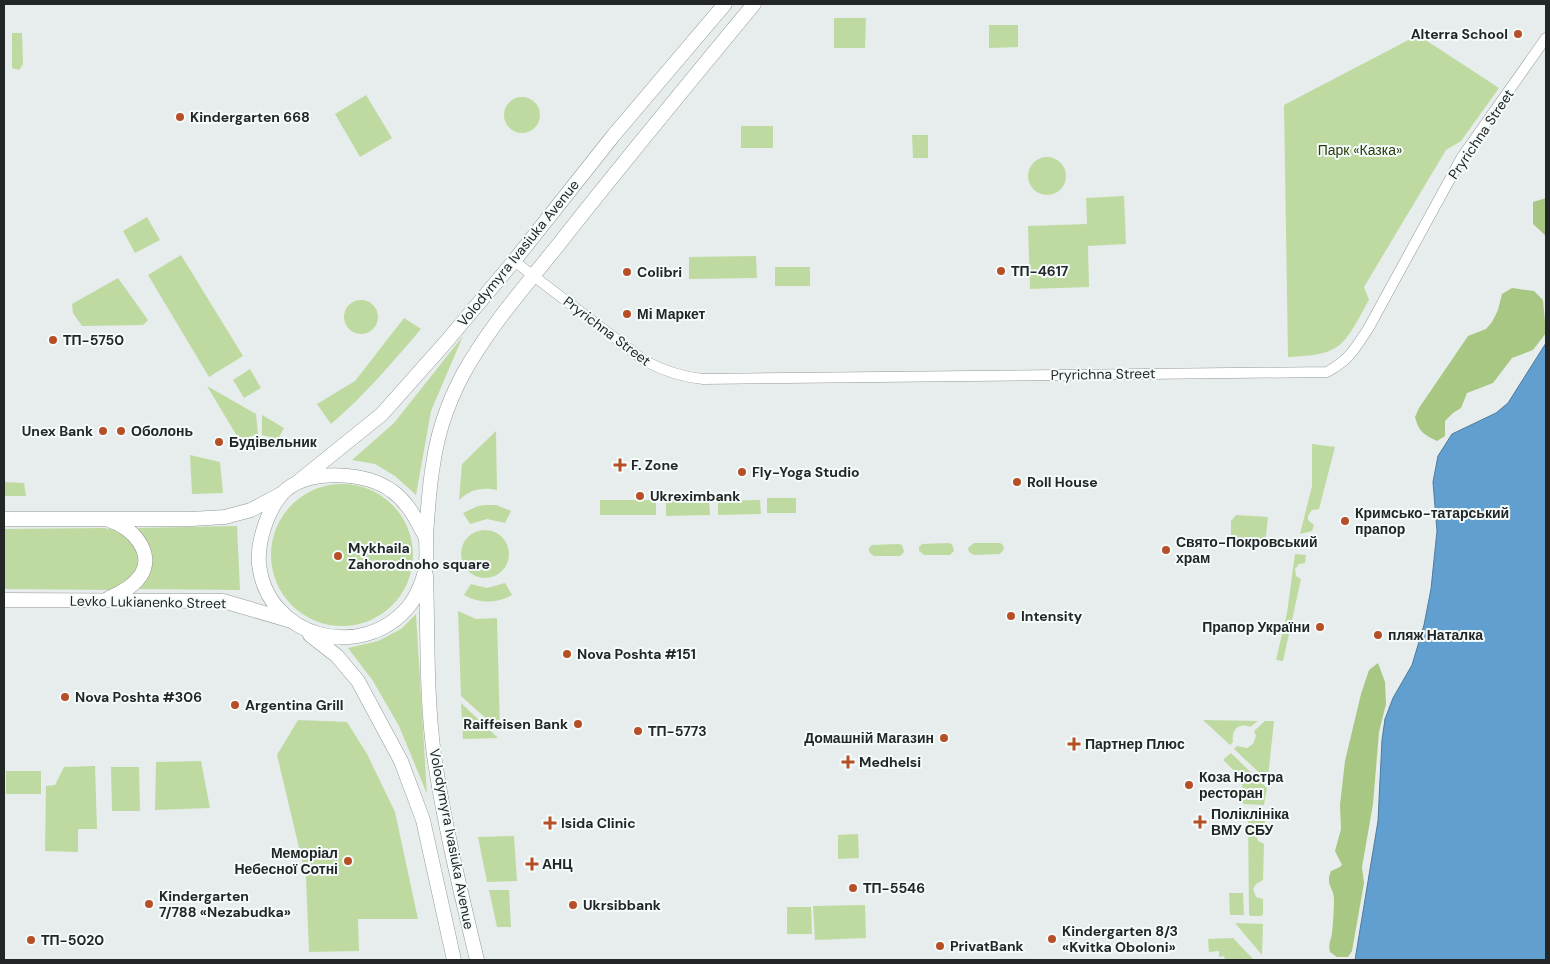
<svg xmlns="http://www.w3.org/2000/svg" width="1550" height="964" font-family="'DM Sans',sans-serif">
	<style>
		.green { fill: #bfdaa0 }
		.forest { fill: #a8c782 }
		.water { fill: #619fd0; stroke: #4e7b9d }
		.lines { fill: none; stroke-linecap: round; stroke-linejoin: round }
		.street-casing { stroke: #939998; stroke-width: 11 }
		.secondary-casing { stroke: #939998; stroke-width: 15 }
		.street { stroke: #fff; stroke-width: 10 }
		.secondary { stroke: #fff; stroke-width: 14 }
		.poi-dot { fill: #b64f26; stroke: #f4fbfa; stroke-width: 2 }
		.labels { text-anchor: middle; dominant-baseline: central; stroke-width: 4; stroke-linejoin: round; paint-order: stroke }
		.poi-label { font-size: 14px; font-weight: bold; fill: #232626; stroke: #f4fbfa; text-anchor: start }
		.street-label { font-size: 14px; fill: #232626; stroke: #f4fbfa }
		.park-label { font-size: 14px; fill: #2a3c0a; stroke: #f4fbfa }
	</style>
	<rect width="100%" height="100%" fill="#e6edec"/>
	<path class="green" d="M834,18H866L865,48H834Z
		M989,25H1018V47L989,48Z
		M12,33H22L23,64L19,70L12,68Z
		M1418,35L1499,88L1461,141L1446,150L1364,287L1369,300C1361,313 1349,341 1335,348C1322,356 1303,356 1288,357L1284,105Z
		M366,95L392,138L360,157L335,114Z
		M504 115a18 18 0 1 1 36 0a18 18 0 1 1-36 0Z
		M741,126H773V148H741Z
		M912,135H928V158H913Z
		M1028 176a19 19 0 1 1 38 0a19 19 0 1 1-38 0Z
		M1124,196L1126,244L1088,246L1089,287L1030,289L1028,226L1087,224L1086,198Z
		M147,217L160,240L135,253L123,231Z
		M181,255L243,356L209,377L148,275Z
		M756,256L757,278L689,279V257Z
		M775,267H810V286H775Z
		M118,278L148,320L143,325L82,326L73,313L72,304Z
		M344 317a17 17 0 1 1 34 0a17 17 0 1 1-34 0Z
		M404,318L421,329C392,363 364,396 331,424L317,404L355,381Z
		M463,336L431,411L416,495L395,476L375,464L352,460L394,423Z
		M250,369L261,388L244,398L233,380Z
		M207,386L256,414L258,435L251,436L240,441Z
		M262,415L284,428L278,439L262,435Z
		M496,431L497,490C482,487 471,489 459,500L462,464Z
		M1312,444L1335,447L1319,509L1312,510L1308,516V520L1314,525L1312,531L1300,534L1312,486Z
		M190,455L220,462L223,493L192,494Z
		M4,482L24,483L26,496H4Z
		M271 555a71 71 0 1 1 142 0a71 71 0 1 1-142 0Z
		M767,498H796V513H767Z
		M600,500H656V515H600Z
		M709,500L710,515L666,516V501Z
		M760,500L761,514L718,515V501Z
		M486,505H496L511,511L505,523L487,519L470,524L463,513L478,506Z
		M1236,515L1268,517L1265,544L1262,546L1235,543L1231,539V521Z
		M237,526L240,590L138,589L144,580L149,547L138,528Z
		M104,528C133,532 145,549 134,577L113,590L4,589V529Z
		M461 554a24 24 0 1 1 48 0a24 24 0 1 1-48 0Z
		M948,543L952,544L954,551L950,555H924L919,551V547L922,544Z
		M974,543H1000L1003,545L1004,549L1000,554L974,555L969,552L968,548Z
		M898,544L902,545L904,552L900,556H874L869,552V548L872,545Z
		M1295,554L1306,555L1305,563L1299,564L1295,569L1296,576L1301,579L1283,661L1276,660L1287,613Z
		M505,583L512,595C495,604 481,604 464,595L471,584L487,588Z
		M458,611L476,619L497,618L500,731L461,696Z
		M416,614L427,794L399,726L373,681L348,648L378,641L401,629Z
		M461,703L498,738L463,739Z
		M298,720L347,722L367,754L395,812L418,919H358L359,951L309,952L306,877L277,755Z
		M1203,720L1258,721L1250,727C1239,722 1231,730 1233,742L1230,745Z
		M1265,721H1274L1268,777L1266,779L1234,749L1237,746L1247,748L1253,744L1256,736L1254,731Z
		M1231,753L1267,788L1264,805L1243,804L1242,778L1223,760Z
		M201,761L210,808L155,810L156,762Z
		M95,766L97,829H78V852L45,851L46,786L55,785L64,767Z
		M111,767H139L140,811H112Z
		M6,771H41V794H6Z
		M1248,810L1266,812L1265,824L1258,826L1255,833L1258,841L1264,844L1263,880L1256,884L1253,889L1256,897L1263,899V914L1261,916H1250L1249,914Z
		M858,834L859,858L838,859V835Z
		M514,836L517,881L487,882L478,837Z
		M489,890H509L511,927H497Z
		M1229,893H1243L1244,915H1230Z
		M865,905L866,938L815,940L813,906Z
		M787,907H811L812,934H787Z
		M1235,923L1263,924L1262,955Z
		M1233,938L1254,960H1225L1224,956L1219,957V951L1209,952L1208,939Z"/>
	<path class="forest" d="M1546,198V236L1533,224V202Z
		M1512,288L1534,291L1543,300L1546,333L1533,350L1512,358L1493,383L1467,393L1461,408L1453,413L1445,421V436L1437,441C1423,434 1419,432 1415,417L1419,408L1468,336L1486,329L1492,322L1498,310L1502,294Z
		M1378,663L1385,682L1386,704L1379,732L1373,804L1362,867L1364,883L1352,951L1348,957H1337L1330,952C1328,943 1331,941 1332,933C1333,922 1334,911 1334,900C1334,887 1325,886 1331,871L1340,867L1342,865L1335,851L1341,829L1340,805L1345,761L1361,694L1369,670Z"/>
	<path class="water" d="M1546,343V960H1355L1378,821L1382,740L1385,719L1393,698L1412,665L1424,625L1431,589L1437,531L1433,482L1438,456L1452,434L1496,413L1508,403Z"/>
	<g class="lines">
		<defs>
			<path id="street" d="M514,261L645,361C664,371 681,377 703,379L1327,372C1350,359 1354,350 1368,329L1462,157L1546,38"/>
			<path id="secondary" d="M299,481L382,414L446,342L514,261L613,136L725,4
				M4,519H191L225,517L251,510L281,494
				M426,538C417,521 408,502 392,491C366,472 313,469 287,489C269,504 257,541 259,564C267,638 362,663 409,606C417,596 425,577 426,564C427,554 426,544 426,534C428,511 429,487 433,465C437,435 448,403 462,376C487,330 522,290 555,249C620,166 687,85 754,4
				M426,575C428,635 426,696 434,755C444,824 461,893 477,960
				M109,598C121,593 133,587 141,575C155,553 132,527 111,521
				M4,600L223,601L288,620
				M310,635L337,656L358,681L401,761L423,820L454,960"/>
		</defs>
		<use href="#street" class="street-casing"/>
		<use href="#secondary" class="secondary-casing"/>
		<use href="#street" class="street"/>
		<use href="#secondary" class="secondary"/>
	</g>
	<g class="poi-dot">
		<circle cx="1518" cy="34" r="5"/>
		<circle cx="180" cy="117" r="5"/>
		<circle cx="1001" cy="271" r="5"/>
		<circle cx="627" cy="272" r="5"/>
		<circle cx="627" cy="314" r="5"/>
		<circle cx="53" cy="340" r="5"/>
		<circle cx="103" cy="431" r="5"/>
		<circle cx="121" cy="431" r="5"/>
		<circle cx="219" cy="442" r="5"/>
		<path d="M617.5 457.5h5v5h5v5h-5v5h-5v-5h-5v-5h5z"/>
		<circle cx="742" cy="472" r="5"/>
		<circle cx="1017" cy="482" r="5"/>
		<circle cx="640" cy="496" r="5"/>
		<circle cx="1345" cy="521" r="5"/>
		<circle cx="1166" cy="550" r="5"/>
		<circle cx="338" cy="556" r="5"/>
		<circle cx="1011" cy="616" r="5"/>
		<circle cx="1320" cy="627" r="5"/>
		<circle cx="1378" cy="635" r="5"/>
		<circle cx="567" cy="654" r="5"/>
		<circle cx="65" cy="697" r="5"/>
		<circle cx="235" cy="705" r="5"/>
		<circle cx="578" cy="724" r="5"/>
		<circle cx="638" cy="731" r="5"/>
		<circle cx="944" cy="738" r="5"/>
		<path d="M1071.5 736.5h5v5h5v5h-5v5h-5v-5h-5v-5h5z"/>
		<path d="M845.5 754.5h5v5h5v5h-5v5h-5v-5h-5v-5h5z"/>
		<circle cx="1189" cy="785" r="5"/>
		<path d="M1197.5 814.5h5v5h5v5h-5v5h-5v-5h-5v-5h5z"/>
		<path d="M547.5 815.5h5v5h5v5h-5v5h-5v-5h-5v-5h5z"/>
		<circle cx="348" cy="861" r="5"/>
		<path d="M529.5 856.5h5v5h5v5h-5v5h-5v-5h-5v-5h5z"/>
		<circle cx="853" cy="888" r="5"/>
		<circle cx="149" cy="904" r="5"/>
		<circle cx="573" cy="905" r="5"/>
		<circle cx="1052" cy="939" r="5"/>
		<circle cx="31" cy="940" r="5"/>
		<circle cx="940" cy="946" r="5"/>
	</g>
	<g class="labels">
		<g class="poi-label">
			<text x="1508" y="34" text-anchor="end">Alterra School</text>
			<text x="190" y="117">Kindergarten 668</text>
			<text x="1011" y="271">ТП-4617</text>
			<text x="637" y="272">Colibri</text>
			<text x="637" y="314">Мі Маркет</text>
			<text x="63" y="340">ТП-5750</text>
			<text x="93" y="431" text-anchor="end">Unex Bank</text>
			<text x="131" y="431">Оболонь</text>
			<text x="229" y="442">Будівельник</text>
			<text x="631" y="465">F. Zone</text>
			<text x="752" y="472">Fly-Yoga Studio</text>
			<text x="1027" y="482">Roll House</text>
			<text x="650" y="496">Ukreximbank</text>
			<text x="1355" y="513">Кримсько-татарський<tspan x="1355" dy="16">прапор</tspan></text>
			<text x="1176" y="542">Свято-Покровський<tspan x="1176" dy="16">храм</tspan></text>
			<text x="348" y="548">Mykhaila<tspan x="348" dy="16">Zahorodnoho square</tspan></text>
			<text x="1021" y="616">Intensity</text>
			<text x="1310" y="627" text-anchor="end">Прапор України</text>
			<text x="1388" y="635">пляж Наталка</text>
			<text x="577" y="654">Nova Poshta #151</text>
			<text x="75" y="697">Nova Poshta #306</text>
			<text x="245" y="705">Argentina Grill</text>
			<text x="568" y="724" text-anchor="end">Raiffeisen Bank</text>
			<text x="648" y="731">ТП-5773</text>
			<text x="934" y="738" text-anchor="end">Домашній Магазин</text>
			<text x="1085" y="744">Партнер Плюс</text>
			<text x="859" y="762">Medhelsi</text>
			<text x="1199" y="777">Коза Ностра<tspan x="1199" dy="16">ресторан</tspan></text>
			<text x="1211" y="814">Поліклініка<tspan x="1211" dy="16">ВМУ СБУ</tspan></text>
			<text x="561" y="823">Isida Clinic</text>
			<text x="338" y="853" text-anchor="end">Меморіал<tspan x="338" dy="16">Небесної Сотні</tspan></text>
			<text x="542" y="864">АНЦ</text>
			<text x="863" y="888">ТП-5546</text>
			<text x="159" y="896">Kindergarten<tspan x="159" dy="16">7/788 «Nezabudka»</tspan></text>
			<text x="583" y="905">Ukrsibbank</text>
			<text x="1062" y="931">Kindergarten 8/3<tspan x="1062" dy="16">«Kvitka Oboloni»</tspan></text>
			<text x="41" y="940">ТП-5020</text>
			<text x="950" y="946">PrivatBank</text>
		</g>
		<g class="street-label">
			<text transform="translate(1481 134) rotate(-56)">Pryrichna Street</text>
			<text transform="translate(518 253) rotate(-51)">Volodymyra Ivasiuka Avenue</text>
			<text transform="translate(607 331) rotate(37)">Pryrichna Street</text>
			<text transform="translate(1103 374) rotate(-1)">Pryrichna Street</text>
			<text transform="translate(148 602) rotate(1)">Levko Lukianenko Street</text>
			<text transform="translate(452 839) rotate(79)">Volodymyra Ivasiuka Avenue</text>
		</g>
		<g class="park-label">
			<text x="1360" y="150">Парк «Казка»</text>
		</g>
	</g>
	<rect width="1550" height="964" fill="none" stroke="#232626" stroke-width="10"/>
</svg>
